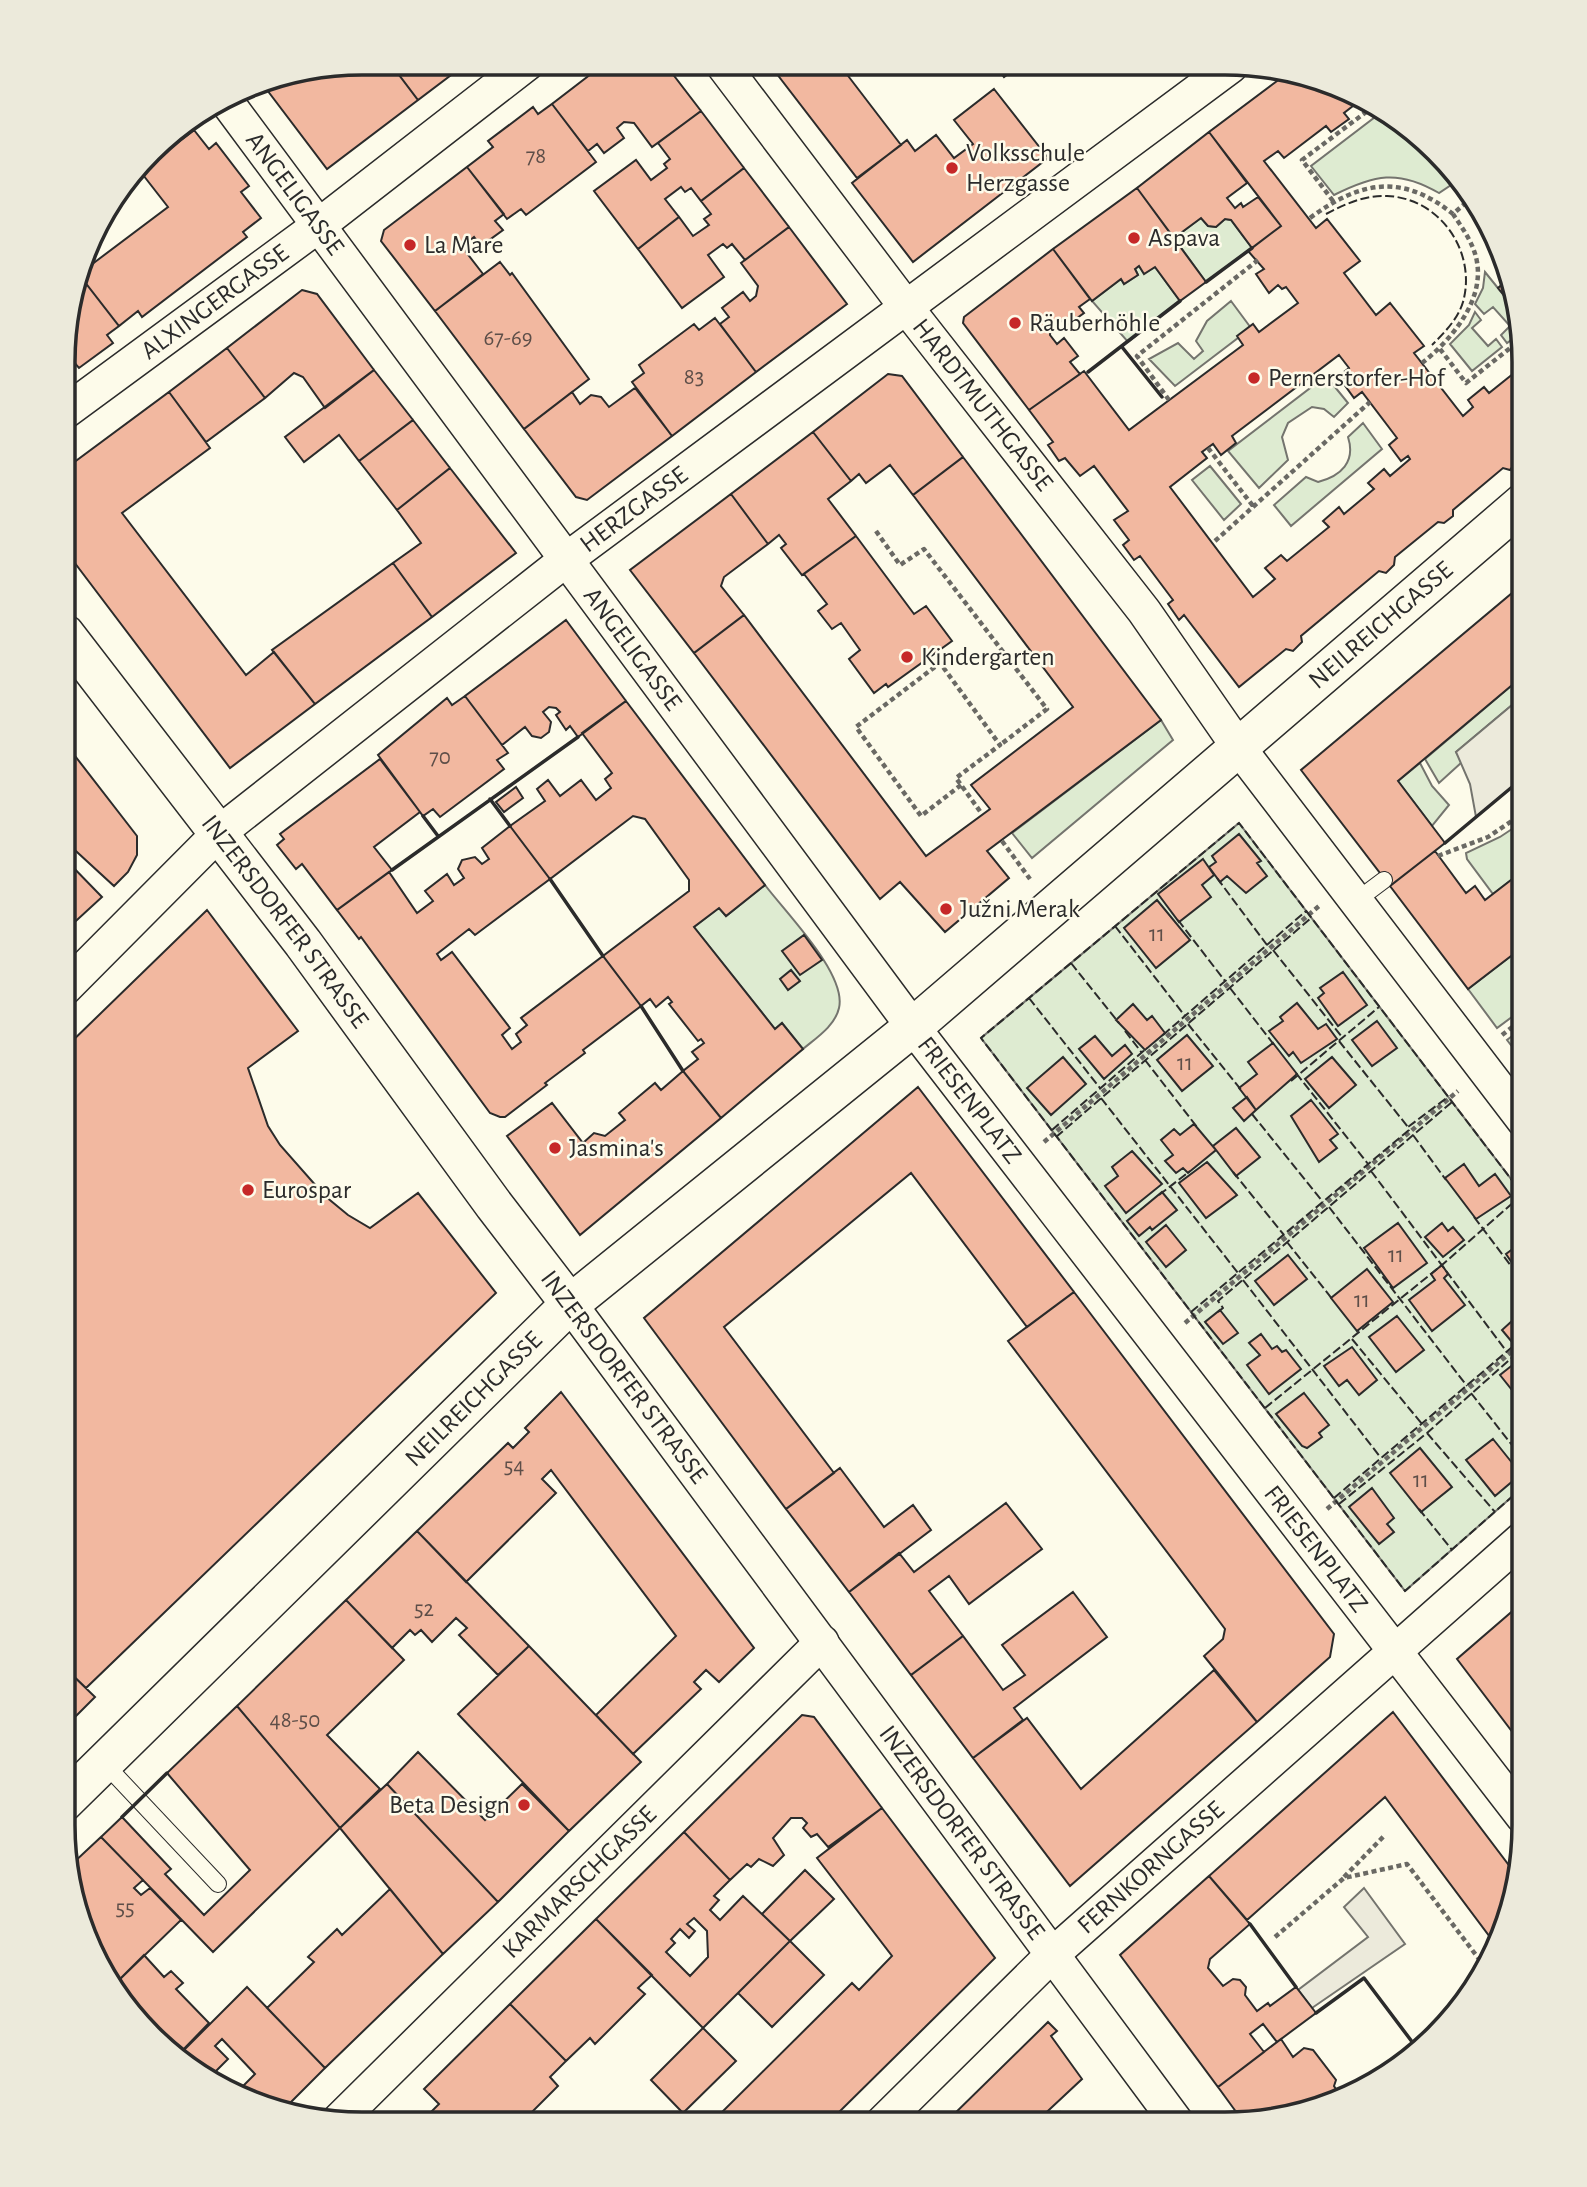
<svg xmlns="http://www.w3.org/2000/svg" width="1587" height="2187" font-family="'Alegreya Sans',sans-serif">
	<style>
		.green { fill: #deebd1; stroke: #74746e; stroke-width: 2 }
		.parking { fill: #eceadb; stroke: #74746e; stroke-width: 2 }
		.building { fill: #f2b8a0; stroke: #2b2b2b; stroke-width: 2; fill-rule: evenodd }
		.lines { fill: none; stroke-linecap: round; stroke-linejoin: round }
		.lane-casing { stroke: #2b2b2b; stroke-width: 18 }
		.street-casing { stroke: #2b2b2b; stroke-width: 36 }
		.secondary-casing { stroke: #2b2b2b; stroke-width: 41 }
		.path { stroke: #6a6964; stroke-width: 4.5; stroke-dasharray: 5 3.5; stroke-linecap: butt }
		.lane { stroke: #fdfbea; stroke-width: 16 }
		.street { stroke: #fdfbea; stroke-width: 33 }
		.secondary { stroke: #fdfbea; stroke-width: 38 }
		.fence { stroke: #2b2b2b; stroke-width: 2; stroke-dasharray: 9 3.5; stroke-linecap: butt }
		.wall { stroke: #2b2b2b; stroke-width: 3.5 }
		.poi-dot { fill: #c62828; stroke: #fdfbea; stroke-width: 2.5 }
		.labels { text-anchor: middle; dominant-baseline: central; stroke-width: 5; stroke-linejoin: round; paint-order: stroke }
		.number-label { font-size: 23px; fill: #5d4e48 }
		.poi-label { font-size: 26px; fill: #2b2b2b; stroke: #fdfbea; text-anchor: start }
		.street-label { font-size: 26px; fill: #2b2b2b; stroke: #fdfbea }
		.rim { fill: none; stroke: #2b2b2b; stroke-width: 3.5 }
	</style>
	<rect width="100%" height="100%" fill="#fdfbea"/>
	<path class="green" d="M1383,111L1406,125L1454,183L1439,193C1398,169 1374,175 1334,195L1311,166Z
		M1201,218L1208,226L1216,227L1225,219L1231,220L1252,248L1206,282L1174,238Z
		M1139,266L1144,273L1155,267L1180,301L1128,342L1092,301L1121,279L1124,284L1138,275L1135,269Z
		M1485,272L1510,303L1518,335L1507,343L1501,335L1510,326L1493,307L1484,314L1475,304L1483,288Z
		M1231,301L1251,328L1175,386L1149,359L1178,343L1194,359L1203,351L1196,341L1207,321Z
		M1475,312L1481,320L1472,328L1488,346L1496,339L1502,347L1472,371L1450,344L1469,325Z
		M1326,376L1348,403L1334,417L1324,409L1312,407L1288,423L1282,437L1288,460L1259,488L1228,451Z
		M1363,423L1382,449L1291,526L1274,505L1306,477L1318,482C1341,476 1356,462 1348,437Z
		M1210,466L1241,504L1224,520L1192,480Z
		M1524,675V695L1456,752L1462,762L1439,783L1425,759Z
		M1161,720L1173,740L1032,858L1012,833Z
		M1420,763L1432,786L1449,805L1432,826L1398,781Z
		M1524,821V870L1493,894L1467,859L1466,853L1500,837Z
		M1239,823L1524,1196L1523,1487L1405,1591L981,1038Z
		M765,885C786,913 847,974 839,1008C835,1026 816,1038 803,1049L782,1023L775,1029L694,927L719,908L726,916Z
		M1524,946V1008L1497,1028L1468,989Z
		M1524,1027V1062L1507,1040Z"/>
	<path class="parking" d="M1524,695V777L1476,817L1470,784L1456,752Z
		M1364,1888L1405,1944L1312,2008L1298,1990L1368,1937L1344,1907Z"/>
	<path class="building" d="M363,63H390L418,100L327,169L261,82Z
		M390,63H467L418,100Z
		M604,64H665L701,111L652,147L634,123L624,122L617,128L624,138L604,153L597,144L588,151L552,104Z
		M839,64L901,145L857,178L770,65Z
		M995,65H1020L1004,77Z
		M1289,72L1339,86L1362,99L1344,113L1349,119L1331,132L1326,126L1284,158L1278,151L1264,161L1316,228L1327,219L1360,261L1344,273L1376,315L1390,303L1424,346L1414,353L1463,416L1473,407L1468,400L1484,387L1489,393L1524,365V450L1510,470L1503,468L1453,510V516L1444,523L1438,522L1395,557L1394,565L1386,573L1379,571L1301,636L1302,642L1293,651L1286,649L1239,687L1184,615L1179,620L1168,604L1173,600L1140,556L1134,560L1123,545L1129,540L1114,520L1128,511L1094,466L1080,476L1065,458L1059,461L1048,445L1053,442L1029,410L1084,371L1129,430L1243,345L1237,336L1253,324L1259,332L1298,303L1286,287L1282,289L1278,285L1269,293L1256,274L1264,269L1248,251L1281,226L1209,132ZM1339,355L1349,368L1345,371L1349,375L1341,380L1354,398L1362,392L1397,438L1389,445L1401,461L1408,456L1410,459L1390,476L1384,469L1368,483L1374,489L1344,514L1339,507L1323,521L1329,527L1287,561L1281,555L1265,568L1275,579L1253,597L1170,487L1207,458L1202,452L1213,444L1221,455L1236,443L1232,436Z
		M994,89L1048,158L913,262L852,183L907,140L915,151L936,135L954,158L973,144L954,120Z
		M552,104L596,162L526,215L521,209L507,219L467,167L493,147L488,141L533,107L538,114Z
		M701,111L744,168L701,201L691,188L685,192L681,187L665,199L679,217L638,249L594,191L636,160L651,180L667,168L664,164L670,159L658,143Z
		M189,124L194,130L144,168L142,166L165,137Z
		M194,130L209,149L216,143L249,186L241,192L261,218L243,232L247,237L142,317L138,311L119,326L81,277L83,271L168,207L140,171Z
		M1209,132L1247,183L1227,198L1235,208L1241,203L1243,207L1258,197L1281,226L1252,248L1231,220L1225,219L1216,227L1208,226L1201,218L1174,238L1137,188Z
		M467,167L504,214L495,221L503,230L481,246L474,237L468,242L466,252L483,274L435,311L381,241L384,230Z
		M744,168L789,227L745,260L732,244L727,248L723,244L708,255L724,277L682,308L638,249L679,217L693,236L709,225L704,219L711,214L701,201Z
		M1137,188L1206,282L1180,301L1155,267L1144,274L1139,266L1135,269L1138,275L1124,284L1121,279L1092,301L1053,249Z
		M789,227L847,304L756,372L720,324L729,317L722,308L743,292L750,301L756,296L758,286L741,263Z
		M1053,249L1090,299L1079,307L1084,313L1066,326L1061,320L1051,327L1050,335L1057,344L1064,338L1078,356L1070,362L1080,374L1029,410L963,323L964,317Z
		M500,262L510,275L512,273L589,379L524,429L435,311Z
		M81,277L119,326L107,335L113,343L79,368L73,361L66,366V323Z
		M1505,282L1510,303L1498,288Z
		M302,290L317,294L374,370L325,408L303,377L294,373L265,398L227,348Z
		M715,318L756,372L672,436L632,382L644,373L639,365L694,324L699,330Z
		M227,348L265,398L206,442L169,392Z
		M374,370L413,420L359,461L339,435L304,462L285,437Z
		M888,374L902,376L963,457L913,495L890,465L866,483L859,474L851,481L813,432Z
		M635,388L672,436L587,500L576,497L524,429L572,392L580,404L591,395L601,397L609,407Z
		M169,392L210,448L122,513L246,675L274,652L315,704L230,768L65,550V469Z
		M413,420L450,468L397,510L359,461Z
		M813,432L851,481L828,499L856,536L802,575L781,548L786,544L779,535L768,544L731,494Z
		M963,457L1161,720L987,851L1009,878L945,932L900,882L880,899L694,653L744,615L926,856L990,809L971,785L1073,707L913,495Z
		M450,468L516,553L432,617L393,563L421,543L397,510Z
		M731,494L768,544L724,577L721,586L744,615L694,653L630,570Z
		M856,536L914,614L926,606L952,641L888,687L886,684L874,693L849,659L860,650L841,623L832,629L818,611L827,604L804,574Z
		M393,563L432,617L315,704L272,650Z
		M1524,583V675L1398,781L1445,843L1390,886L1301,770Z
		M566,620L626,701L578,737L570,726L566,730L556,715L560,712L556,708L549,707L543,712L551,722L549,732L541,738L532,736L525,727L502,745L465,696Z
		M465,696L508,753L497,760L504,769L440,817L433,809L423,816L378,755L447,698L452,705Z
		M626,701L765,885L726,916L719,908L694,927L775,1029L782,1023L803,1049L721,1118L683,1071L698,1059L692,1052L704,1043L701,1039L698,1041L669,1004L672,1002L668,997L656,1007L650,999L641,1006L603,956L689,891V880L645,819L633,816L550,879L510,826L545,801L537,789L548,780L560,796L581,780L596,800L611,788L605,779L612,773L582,733Z
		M65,743L137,836V855L128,872L114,886L65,841Z
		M380,759L420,812L374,847L392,870L337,910L302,864L296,869L277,845L284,839L280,834Z
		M516,787L523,798L504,812L496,802Z
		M510,826L550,879L475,935L469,929L437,954L441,960L452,952L510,1028L502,1035L512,1049L521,1042L516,1034L527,1025L521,1018L603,956L641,1006L583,1050L585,1053L545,1083L547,1085L505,1117H500L490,1113L361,937L359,939L337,910L389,872L417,913L433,901L425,891L447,874L454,885L464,878L458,869L462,860L475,857L482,864L489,859L482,848Z
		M1239,834L1261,861L1257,863L1267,876L1246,893L1227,876L1220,882L1209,867L1216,862L1212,856Z
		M1435,851L1466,893L1475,886L1485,900L1524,870V946L1468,989L1390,886Z
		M65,859L102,897L65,931Z
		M1203,859L1214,875L1202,885L1211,897L1179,922L1158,894Z
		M1157,900L1190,940L1156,968L1124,928Z
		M207,910L298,1031L248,1068L268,1126L280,1145L325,1196L348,1215L370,1228L418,1193L496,1293L86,1688L63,1666V1603L67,1600L63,1597L64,1049Z
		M804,935L822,960L800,975L782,951Z
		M791,970L800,981L788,990L780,979Z
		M1343,972L1367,1005L1338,1026L1318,998L1324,993L1320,988Z
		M1297,1003L1318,1029L1326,1024L1337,1039L1301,1063L1293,1052L1289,1056L1269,1031L1283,1021L1280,1017Z
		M1133,1004L1147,1020L1152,1016L1165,1033L1145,1050L1116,1020Z
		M1377,1021L1397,1048L1372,1066L1352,1040Z
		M1187,1035L1213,1066L1182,1091L1157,1060Z
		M1095,1036L1112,1056L1125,1045L1132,1054L1104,1079L1079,1049Z
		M1273,1043L1297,1074L1256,1110L1239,1088L1257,1074L1248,1062Z
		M1063,1057L1086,1084L1051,1115L1027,1088Z
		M1332,1057L1356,1085L1329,1108L1305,1079Z
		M683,1071L721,1118L580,1235L507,1136L552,1103L583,1143L594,1133L605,1136L625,1120L619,1113L655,1083L661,1090Z
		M918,1087L1074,1292L1027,1327L911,1173L724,1327L834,1473L786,1509L644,1318Z
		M1247,1097L1256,1110L1244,1121L1233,1108Z
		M1311,1100L1338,1134L1330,1140L1337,1148L1319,1162L1291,1116Z
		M1194,1124L1216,1150L1188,1173L1183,1168L1176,1173L1165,1161L1173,1155L1161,1140L1174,1129L1180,1135Z
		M1236,1128L1260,1157L1236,1176L1213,1146Z
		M1132,1151L1162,1184L1126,1213L1105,1186L1118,1176L1112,1167Z
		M1207,1162L1237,1195L1206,1218L1179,1183Z
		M1464,1164L1479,1186L1495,1174L1511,1196L1476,1219L1445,1178Z
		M1162,1192L1177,1210L1152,1230L1150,1227L1139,1236L1127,1221Z
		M1398,1223L1427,1263L1393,1288L1364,1248Z
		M1442,1223L1448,1231L1453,1227L1464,1240L1443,1257L1425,1237Z
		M1166,1225L1186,1250L1166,1267L1146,1242Z
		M1522,1242L1524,1244L1523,1279L1506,1254Z
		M1288,1255L1307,1279L1274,1305L1255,1281Z
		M1442,1265L1448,1274L1444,1278L1465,1305L1432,1331L1409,1300L1435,1280L1431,1274Z
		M1367,1269L1393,1302L1357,1331L1331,1298Z
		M1074,1292L1334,1634L1330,1657L1257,1722L1204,1656L1223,1639L1225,1629L1008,1341Z
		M1220,1310L1238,1333L1223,1344L1205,1322Z
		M1397,1316L1424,1350L1396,1372L1369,1337Z
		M1512,1321L1523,1333L1512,1342L1502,1330Z
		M1261,1334L1272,1349L1277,1346L1282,1352L1286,1350L1301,1369L1269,1394L1247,1365L1260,1355L1249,1343Z
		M1352,1347L1377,1380L1359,1395L1347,1380L1339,1386L1324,1366Z
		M1515,1363L1524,1373V1397L1520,1400L1500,1375Z
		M561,1392L754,1648L719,1682L706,1670L694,1682L701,1689L633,1754L596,1715L676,1636L551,1470L542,1479L556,1493L466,1582L417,1531L508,1443L513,1448L529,1432L525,1428Z
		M1304,1393L1329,1425L1319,1433L1322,1437L1307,1448L1302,1446L1276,1414Z
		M1493,1439L1521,1474L1495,1496L1466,1460Z
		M1420,1448L1452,1487L1421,1512L1390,1473Z
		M840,1468L884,1527L913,1505L931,1530L849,1592L786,1509Z
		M1372,1488L1394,1518L1387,1524L1394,1532L1379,1544L1349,1507Z
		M1006,1503L1042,1549L969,1604L949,1576L929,1591L963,1636L911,1675L849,1592L899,1553L914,1572Z
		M417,1531L529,1646L498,1675L459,1635L467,1628L456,1618L432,1642L421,1630L415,1635L410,1630L392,1648L346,1600Z
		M1073,1592L1107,1637L1014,1708L1023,1720L973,1758L911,1675L963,1636L1003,1690L1025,1675L1002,1645Z
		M346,1600L404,1660L327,1735L380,1789L340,1828L237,1706Z
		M1523,1602V1746L1457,1659Z
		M529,1646L641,1762L569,1831L458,1714Z
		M63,1666L95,1697L63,1729Z
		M1214,1670L1257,1722L1070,1886L973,1758L1027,1718L1081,1789Z
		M237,1706L340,1828L213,1952L101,1837L122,1817L171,1869L165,1874L204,1915L250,1870L167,1773Z
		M1393,1712L1517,1876L1508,1921L1496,1945L1385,1797L1247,1920L1209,1876Z
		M802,1715L814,1717L882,1808L828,1847L817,1834L811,1837L803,1828L807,1823L802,1818H791L773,1838L784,1855L773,1866L759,1859L751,1867L747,1864L730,1880L684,1832Z
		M418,1752L485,1820L522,1784L569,1831L498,1902L387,1784Z
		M387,1784L498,1902L443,1954L340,1828Z
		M882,1808L995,1958L828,2123H711L852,1983L859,1990L892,1956L817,1858Z
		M684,1832L730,1880L714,1896L719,1900L710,1910L720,1920L743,1896L790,1941L703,2028L596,1919ZM694,1918L707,1931L708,1957L690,1976L666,1952L675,1943L671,1939L680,1929L689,1938L695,1931L687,1924Z
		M101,1837L143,1880L134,1888L141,1895L150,1888L181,1920L113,1986L94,1957L72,1864Z
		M805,1870L834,1899L790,1941L762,1914Z
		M1209,1876L1250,1924L1210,1959L1208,1968L1223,1986L1233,1979L1240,1980L1246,1987L1245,1995L1257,2011L1268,2003L1270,2006L1296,1987L1316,2013L1277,2042L1263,2024L1250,2034L1264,2052L1218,2087L1120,1955Z
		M390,1889L443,1954L325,2068L267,2008L314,1962L308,1957L337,1929L342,1935Z
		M596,1919L652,1975L638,1988L645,1994L595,2044L590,2038L566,2061L510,2004Z
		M790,1941L824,1975L772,2027L738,1993Z
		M144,1955L164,1977L171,1971L183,1983L176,1989L209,2023L177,2056L137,2022L113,1986Z
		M247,1987L325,2068L286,2107L239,2090L255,2074L222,2039L215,2046L228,2059L209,2078L196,2073L177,2057Z
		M510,2004L566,2061L550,2077L558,2086L522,2122H437L429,2114L439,2104L424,2089Z
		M1048,2022L1057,2031L1051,2036L1082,2079L1035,2123H945Z
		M703,2028L736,2061L683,2113L651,2080Z
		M1281,2039L1293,2057L1304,2048L1313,2050L1336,2080L1334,2086L1341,2097L1242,2120L1218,2087Z
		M1060,2112L1071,2124H1049Z"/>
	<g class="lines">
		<defs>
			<path id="lane" d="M1356,901L1384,880
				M104,1763L218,1884"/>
			<g id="street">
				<path id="s1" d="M722,64L906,307L1144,611L1239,748L1524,1121"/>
				<path id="s2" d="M227,102L913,1027L1523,1817"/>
				<path id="s3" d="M65,412L318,226L528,63"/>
				<path id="s4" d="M64,989L220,832L567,559L1231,66"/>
				<path id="s5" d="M570,1304L1178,2124"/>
				<path id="s6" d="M337,2122L822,1642"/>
				<path id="s7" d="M882,2123L1053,1954L1523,1538"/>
			</g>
			<g id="secondary">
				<path id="s8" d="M65,634L303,943L494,1205L570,1304"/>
				<path id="s9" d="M63,1803L570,1304L913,1027L1524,502"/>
			</g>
		</defs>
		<use href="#lane" class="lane-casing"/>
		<use href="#street" class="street-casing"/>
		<use href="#secondary" class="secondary-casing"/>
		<path class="path" d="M1333,201L1302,160L1374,106
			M1310,218C1360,181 1402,173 1453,214
			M1440,349L1466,383L1519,341
			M1422,363C1450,341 1484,302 1477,262C1474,244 1463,229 1453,214L1469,200
			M1169,400L1137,356L1258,260
			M1208,448L1253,506
			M876,531L900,565L924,549L1047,709L1000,745
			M1215,541L1370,402
			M961,785L921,816L856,727L940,663L1000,745L956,778L982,814
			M1002,841L1030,879
			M1438,856L1488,837L1524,813
			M1502,1035L1524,1018
			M1044,1142L1319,906
			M1185,1323L1458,1091
			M1327,1509L1524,1341
			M1344,1877L1384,1836
			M1275,1937L1344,1878L1407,1864L1485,1967"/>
		<use href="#lane" class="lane"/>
		<use href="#street" class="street"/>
		<use href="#secondary" class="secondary"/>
		<path class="fence" d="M1326,214C1345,204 1365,195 1387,196C1440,198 1477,252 1463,302C1458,319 1444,333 1432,345
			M1217,878L1267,945
			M1178,920L1225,981
			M1115,926L1185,1016
			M1273,950L1342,1037
			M1071,963L1119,1023
			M1230,988L1275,1046
			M1029,998L1100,1088
			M1188,1024L1242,1091
			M1125,1031L1142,1053
			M1163,1035L1306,911
			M1339,1041L1408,1127
			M1145,1060L1197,1127
			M1296,1073L1368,1164
			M1291,1081L1379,1007
			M1101,1098L1238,1273
			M1252,1114L1323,1202
			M1052,1130L1147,1048
			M1413,1135L1446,1180
			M1056,1137L1311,918
			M1371,1171L1507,1352
			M1233,1172L1284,1235
			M1159,1195L1190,1171
			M1329,1207L1467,1386
			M1474,1217L1524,1283
			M1287,1242L1333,1300
			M1243,1280L1381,1458
			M1191,1312L1409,1130L1408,1127L1448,1097
			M1218,1312L1223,1308L1218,1301L1452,1102
			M1352,1339L1422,1424
			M1471,1393L1523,1459
			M1265,1408L1442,1265L1523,1194
			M1427,1433L1495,1512
			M1523,1487L1405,1591L981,1038L1239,823L1524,1196
			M1334,1498L1524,1337
			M1339,1504L1427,1433L1524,1347
			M1419,1509L1452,1550"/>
		<path class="wall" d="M1206,282L1252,248
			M1122,347L1162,397
			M1088,372L1180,301
			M490,799L510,826
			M423,816L438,836
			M1445,843L1524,777
			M392,870L578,737
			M550,879L603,956
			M641,1006L683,1071
			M122,1817L167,1773
			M1250,1924L1296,1987
			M1316,2013L1364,1978L1419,2051"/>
	</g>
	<g class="poi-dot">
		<circle cx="952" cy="168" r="7"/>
		<circle cx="1134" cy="238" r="7"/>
		<circle cx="410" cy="245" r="7"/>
		<circle cx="1015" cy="323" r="7"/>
		<circle cx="1254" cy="378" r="7"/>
		<circle cx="907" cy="657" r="7"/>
		<circle cx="946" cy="909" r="7"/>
		<circle cx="555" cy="1148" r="7"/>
		<circle cx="248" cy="1190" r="7"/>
		<circle cx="524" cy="1805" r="7"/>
	</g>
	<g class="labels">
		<g class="number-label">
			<text x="536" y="156">78</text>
			<text x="508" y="338">67-69</text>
			<text x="694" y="377">83</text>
			<text x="440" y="757">70</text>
			<text x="1157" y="934">11</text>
			<text x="1185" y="1063">11</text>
			<text x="1396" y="1255">11</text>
			<text x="1362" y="1300">11</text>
			<text x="514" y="1466">54</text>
			<text x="1421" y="1480">11</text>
			<text x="424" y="1609">52</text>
			<text x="295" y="1720">48-50</text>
			<text x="125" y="1908">55</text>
		</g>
		<g class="poi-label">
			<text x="966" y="153">Volksschule<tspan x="966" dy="30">Herzgasse</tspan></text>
			<text x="1148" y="238">Aspava</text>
			<text x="424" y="245">La Mare</text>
			<text x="1029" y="323">Räuberhöhle</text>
			<text x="1268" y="378">Pernerstorfer-Hof</text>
			<text x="921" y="657">Kindergarten</text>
			<text x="960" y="909">Južni Merak</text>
			<text x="569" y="1148">Jasmina's</text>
			<text x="262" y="1190">Eurospar</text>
			<text x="510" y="1805" text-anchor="end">Beta Design</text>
		</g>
		<g class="street-label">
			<text stroke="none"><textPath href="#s2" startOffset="114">ANGELIGASSE</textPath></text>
			<text stroke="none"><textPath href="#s3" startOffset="186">ALXINGERGASSE</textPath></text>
			<text stroke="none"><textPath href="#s1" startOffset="429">HARDTMUTHGASSE</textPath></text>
			<text stroke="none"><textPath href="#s4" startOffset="746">HERZGASSE</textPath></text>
			<text stroke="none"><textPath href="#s9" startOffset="1769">NEILREICHGASSE</textPath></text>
			<text stroke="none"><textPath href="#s2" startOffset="681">ANGELIGASSE</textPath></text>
			<text stroke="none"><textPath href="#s8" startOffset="362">INZERSDORFER STRASSE</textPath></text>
			<text stroke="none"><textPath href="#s2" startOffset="1244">FRIESENPLATZ</textPath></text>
			<text transform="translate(624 1377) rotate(53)">INZERSDORFER STRASSE</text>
			<text stroke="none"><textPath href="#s9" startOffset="576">NEILREICHGASSE</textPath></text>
			<text stroke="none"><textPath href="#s2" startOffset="1811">FRIESENPLATZ</textPath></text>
			<text stroke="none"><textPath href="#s5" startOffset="658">INZERSDORFER STRASSE</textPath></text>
			<text stroke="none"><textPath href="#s7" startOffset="371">FERNKORNGASSE</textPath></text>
			<text stroke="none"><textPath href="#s6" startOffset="341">KARMARSCHGASSE</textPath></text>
		</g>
	</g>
	<path d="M0 0H1587V2187H0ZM362 75H1225A287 287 0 0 1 1512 362V1825A287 287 0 0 1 1225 2112H362A287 287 0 0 1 75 1825V362A287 287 0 0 1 362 75Z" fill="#eceadb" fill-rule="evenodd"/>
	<path class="rim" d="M362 75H1225A287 287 0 0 1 1512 362V1825A287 287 0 0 1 1225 2112H362A287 287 0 0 1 75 1825V362A287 287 0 0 1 362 75Z"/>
</svg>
